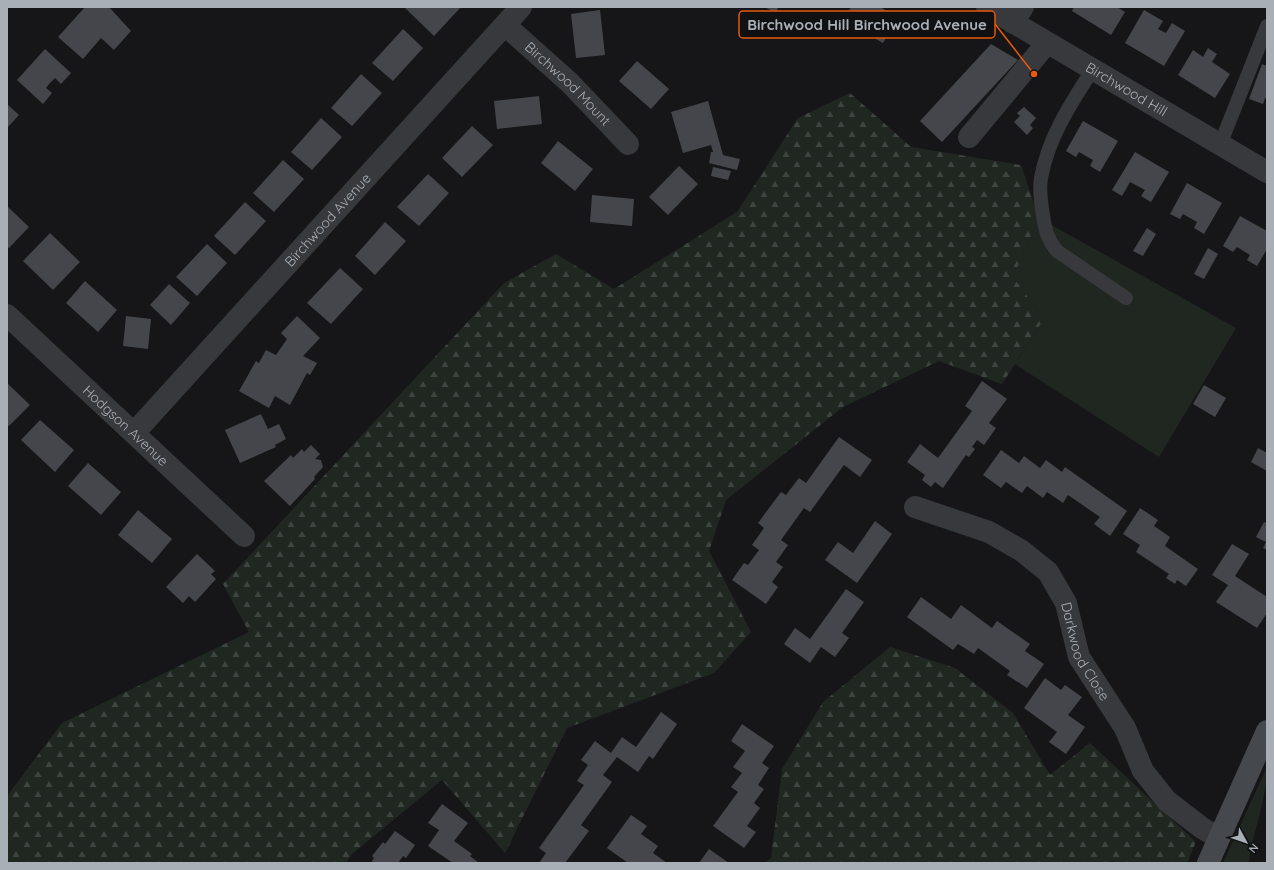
<svg xmlns="http://www.w3.org/2000/svg" width="1274" height="870" font-family="Quicksand,sans-serif">
	<style>
		.grass { fill: #202721 }
		.forest { fill: url(#forest-firs) }
		.building { fill: #45464b }
		.lines { fill: none; stroke-linecap: round; stroke-linejoin: round }
		.lane { stroke: #37393c; stroke-width: 14 }
		.street { stroke: #37393c; stroke-width: 22 }
		.secondary { stroke: #45484c; stroke-width: 22 }
		.labels { text-anchor: middle; dominant-baseline: central; stroke-width: 4; stroke-linejoin: round; paint-order: stroke }
		.street-label { font-size: 14px; fill: #a9afb7; stroke: #111113 }
		.leader { fill: none; stroke: #e8590c; stroke-width: 1.5 }
		.callout-dot { fill: #e8590c; stroke: #111113; stroke-width: 1.5 }
		.callout { fill: #111113; stroke: #e8590c; stroke-width: 1.5 }
		.callout-label { font-size: 15px; text-anchor: middle; font-weight: bold; fill: #a9afb7 }
	</style>
	<defs>
		<pattern id="forest-firs" width="22" height="20" patternUnits="userSpaceOnUse"><rect width="22" height="20" fill="#202721"/><path d="M5 1l3.5 6h-7zM16 11l3.5 6h-7z" fill="#3e443f"/></pattern>
	</defs>
	<rect width="100%" height="100%" fill="#161618"/>
	<path class="grass" d="M1039,218L1236,328L1159,457L1015,364L1044,319L1013,277Z
		M1267,767C1267,800 1253,830 1249,863H1223Z"/>
	<path class="forest" d="M850,93L911,147L1021,165L1039,218L1013,277L1044,319L1002,384L939,361L843,407L726,500L709,551L751,632L714,673L567,728L505,853L442,780L352,854L346,863H7V796L62,723L249,632L223,584L504,283L556,254L614,289L737,212L798,118Z
		M890,647L955,668L1013,713L1050,775L1090,743L1196,842L1187,863H1116L1112,861L1110,863H765L771,858L782,769L823,702Z"/>
	<path class="building" d="M85,7H109L131,31L114,50L101,38L83,59L58,37Z
		M406,7H461L434,36L405,8Z
		M765,7H779L775,13Z
		M851,7H880L898,17L883,43L843,20Z
		M1074,7H1117L1125,12L1111,35L1072,11Z
		M600,10L605,55L576,58L571,14Z
		M1144,10L1163,21L1158,29L1166,33L1172,23L1185,31L1164,66L1125,43Z
		M403,29L423,48L393,81L372,63Z
		M991,44L1018,60L942,142L920,121Z
		M1208,48L1217,54L1212,62L1230,74L1215,98L1178,75L1193,50L1203,57Z
		M45,49L71,73L61,84L55,78L50,83L46,88L52,93L43,104L17,80Z
		M637,61L669,89L651,109L619,81Z
		M1262,64L1267,66V99L1265,98L1263,104L1249,99Z
		M361,74L382,93L352,126L331,108Z
		M539,96L542,124L497,129L494,101Z
		M708,101L723,155L740,159L737,170L709,163L711,152H713L711,145L683,153L671,112Z
		M7,104L19,115L7,128Z
		M1024,107L1036,118L1030,125L1033,128L1027,135L1014,122L1020,116L1017,113Z
		M321,118L342,137L312,170L291,152Z
		M1083,121L1118,141L1100,172L1090,166L1093,160L1079,152L1076,157L1066,151Z
		M472,126L493,145L462,177L442,158Z
		M558,141L593,169L575,191L541,163Z
		M1135,152L1169,172L1151,202L1141,196L1145,190L1130,182L1122,196L1112,190Z
		M283,160L304,179L274,212L253,193Z
		M679,166L698,184L668,215L649,197Z
		M713,167L731,171L728,180L711,176Z
		M428,174L449,193L419,226L397,207Z
		M1187,183L1222,203L1204,234L1194,228L1197,222L1183,214L1180,219L1170,214Z
		M592,195L634,199L632,226L590,222Z
		M245,202L266,221L235,255L214,236Z
		M7,206L29,227L9,248L7,247Z
		M1240,216L1267,231V249L1257,266L1247,260L1250,255L1237,247L1233,252L1223,246Z
		M385,222L406,241L375,275L355,256Z
		M1147,228L1156,234L1143,256L1133,251Z
		M50,233L80,262L53,290L23,261Z
		M207,244L227,263L197,296L176,277Z
		M1208,248L1218,254L1204,279L1194,274Z
		M340,268L363,289L331,324L307,303Z
		M85,281L117,310L98,332L66,303Z
		M169,284L190,303L171,325L150,305Z
		M126,316L151,319L148,349L123,346Z
		M297,316L320,338L303,356L317,363L310,375L307,373L290,405L275,396L269,408L239,391L256,361L259,363L266,350L276,355L287,339L281,333Z
		M982,381L1007,399L989,423L996,428L984,445L977,440L972,447L975,449L969,457L966,455L943,488L935,482L931,487L922,480L925,475L907,462L920,444L938,458L972,411L965,406Z
		M7,383L30,405L9,426L7,424Z
		M1204,385L1226,398L1215,417L1193,404Z
		M261,414L268,429L279,424L286,439L275,445L276,447L240,463L225,430Z
		M40,420L74,450L55,472L21,440Z
		M839,437L872,460L860,477L844,465L810,512L804,508L781,540L788,545L776,562L783,567L772,582L778,587L766,604L732,580L744,563L748,565L759,550L752,545L764,528L758,523L781,492L786,495L799,478L806,483Z
		M311,445L320,454L315,459L321,460L323,467L314,477L315,479L290,506L264,481L291,455L293,458L302,449L304,452Z
		M1258,448L1267,453V471L1251,462Z
		M1001,450L1019,463L1024,456L1040,468L1046,460L1062,472L1065,467L1127,511L1110,536L1094,524L1100,517L1068,495L1063,503L1047,492L1043,498L1027,486L1022,493L1006,482L1001,488L983,475Z
		M88,463L121,492L101,515L68,486Z
		M1140,508L1158,520L1154,526L1170,537L1165,546L1198,569L1186,586L1177,580L1175,584L1166,578L1169,574L1136,552L1140,545L1123,534Z
		M138,510L172,539L152,563L118,535Z
		M875,521L892,534L857,583L825,560L838,542L853,553Z
		M1264,522L1267,523V550L1263,548L1266,542L1256,537Z
		M1232,544L1249,554L1235,576L1267,597V613L1257,628L1216,602L1228,585L1212,575Z
		M197,554L215,571L211,574L216,579L195,602L189,596L183,603L166,587Z
		M846,589L864,602L842,633L849,638L835,657L821,647L810,663L784,644L795,628L810,639Z
		M921,597L951,619L961,605L992,628L997,621L1030,644L1025,651L1044,664L1027,688L1007,675L1010,671L978,648L974,654L958,644L953,650L907,617Z
		M1045,678L1061,690L1065,685L1082,697L1068,715L1085,727L1066,754L1049,742L1057,732L1024,708Z
		M661,712L677,724L653,759L649,756L638,772L617,757L603,775L612,782L581,825L589,831L565,863H539L546,853L539,848L584,785L577,781L588,765L581,760L595,741L611,753L622,737L636,747Z
		M742,724L774,746L762,763L769,768L758,785L764,789L754,803L760,808L747,826L756,832L744,848L713,826L738,792L731,787L742,773L733,767L745,751L731,741Z
		M442,804L468,823L454,841L472,854L470,856L479,863H453L428,846L439,830L428,823Z
		M631,815L647,826L641,834L658,846L653,853L667,863H628L607,848Z
		M395,831L415,845L406,858L403,856L398,863H371L374,858L372,856L383,842L385,844Z
		M709,849L729,863H699Z"/>
	<g class="lines">
		<path class="lane" d="M1093,69C1071,103 1048,138 1041,178C1039,189 1041,203 1043,215C1045,229 1047,239 1057,251L1126,298
			M1220,145L1267,26"/>
		<g class="street">
			<path id="s1" d="M987,7L1267,172"/>
			<path d="M1013,23L1023,7"/>
			<path id="s2" d="M505,25L570,83L628,144"/>
			<path d="M969,137L1047,43"/>
			<path id="s3" d="M7,315L244,536"/>
			<path id="s4" d="M134,433L521,7"/>
			<path id="s5" d="M915,507L989,532L1022,551L1048,572L1066,603L1079,657L1125,728L1143,771L1167,801L1202,828L1219,838"/>
		</g>
		<path class="secondary" d="M1208,863L1267,731"/>
	</g>
	<g class="labels">
		<g class="street-label">
			<text stroke="none"><textPath href="#s2" startOffset="86">Birchwood Mount</textPath></text>
			<text stroke="none"><textPath href="#s1" startOffset="162">Birchwood Hill</textPath></text>
			<text stroke="none"><textPath href="#s4" startOffset="288">Birchwood Avenue</textPath></text>
			<text stroke="none"><textPath href="#s3" startOffset="162">Hodgson Avenue</textPath></text>
			<text stroke="none"><textPath href="#s5" startOffset="238">Darkwood Close</textPath></text>
		</g>
	</g>
	<path class="leader" d="M1034 74L995 24"/>
	<circle class="callout-dot" cx="1034" cy="74" r="4"/>
	<rect class="callout" x="739" y="11" width="256" height="27" rx="4"/>
	<g class="callout-label">
		<text x="867" y="30">Birchwood Hill Birchwood Avenue</text>
	</g>
	<rect width="1274" height="870" fill="none" stroke="#a9afb7" stroke-width="16"/>
	<g transform="translate(1246 842) rotate(130)" stroke="#111113" stroke-width="3" paint-order="stroke">
	<path d="M0-3L7 15L0 10L-7 15Z" fill="#a9afb7"/>
	<text y="-6" font-size="11" font-weight="bold" text-anchor="middle" fill="#a9afb7">N</text>
	</g>
</svg>
